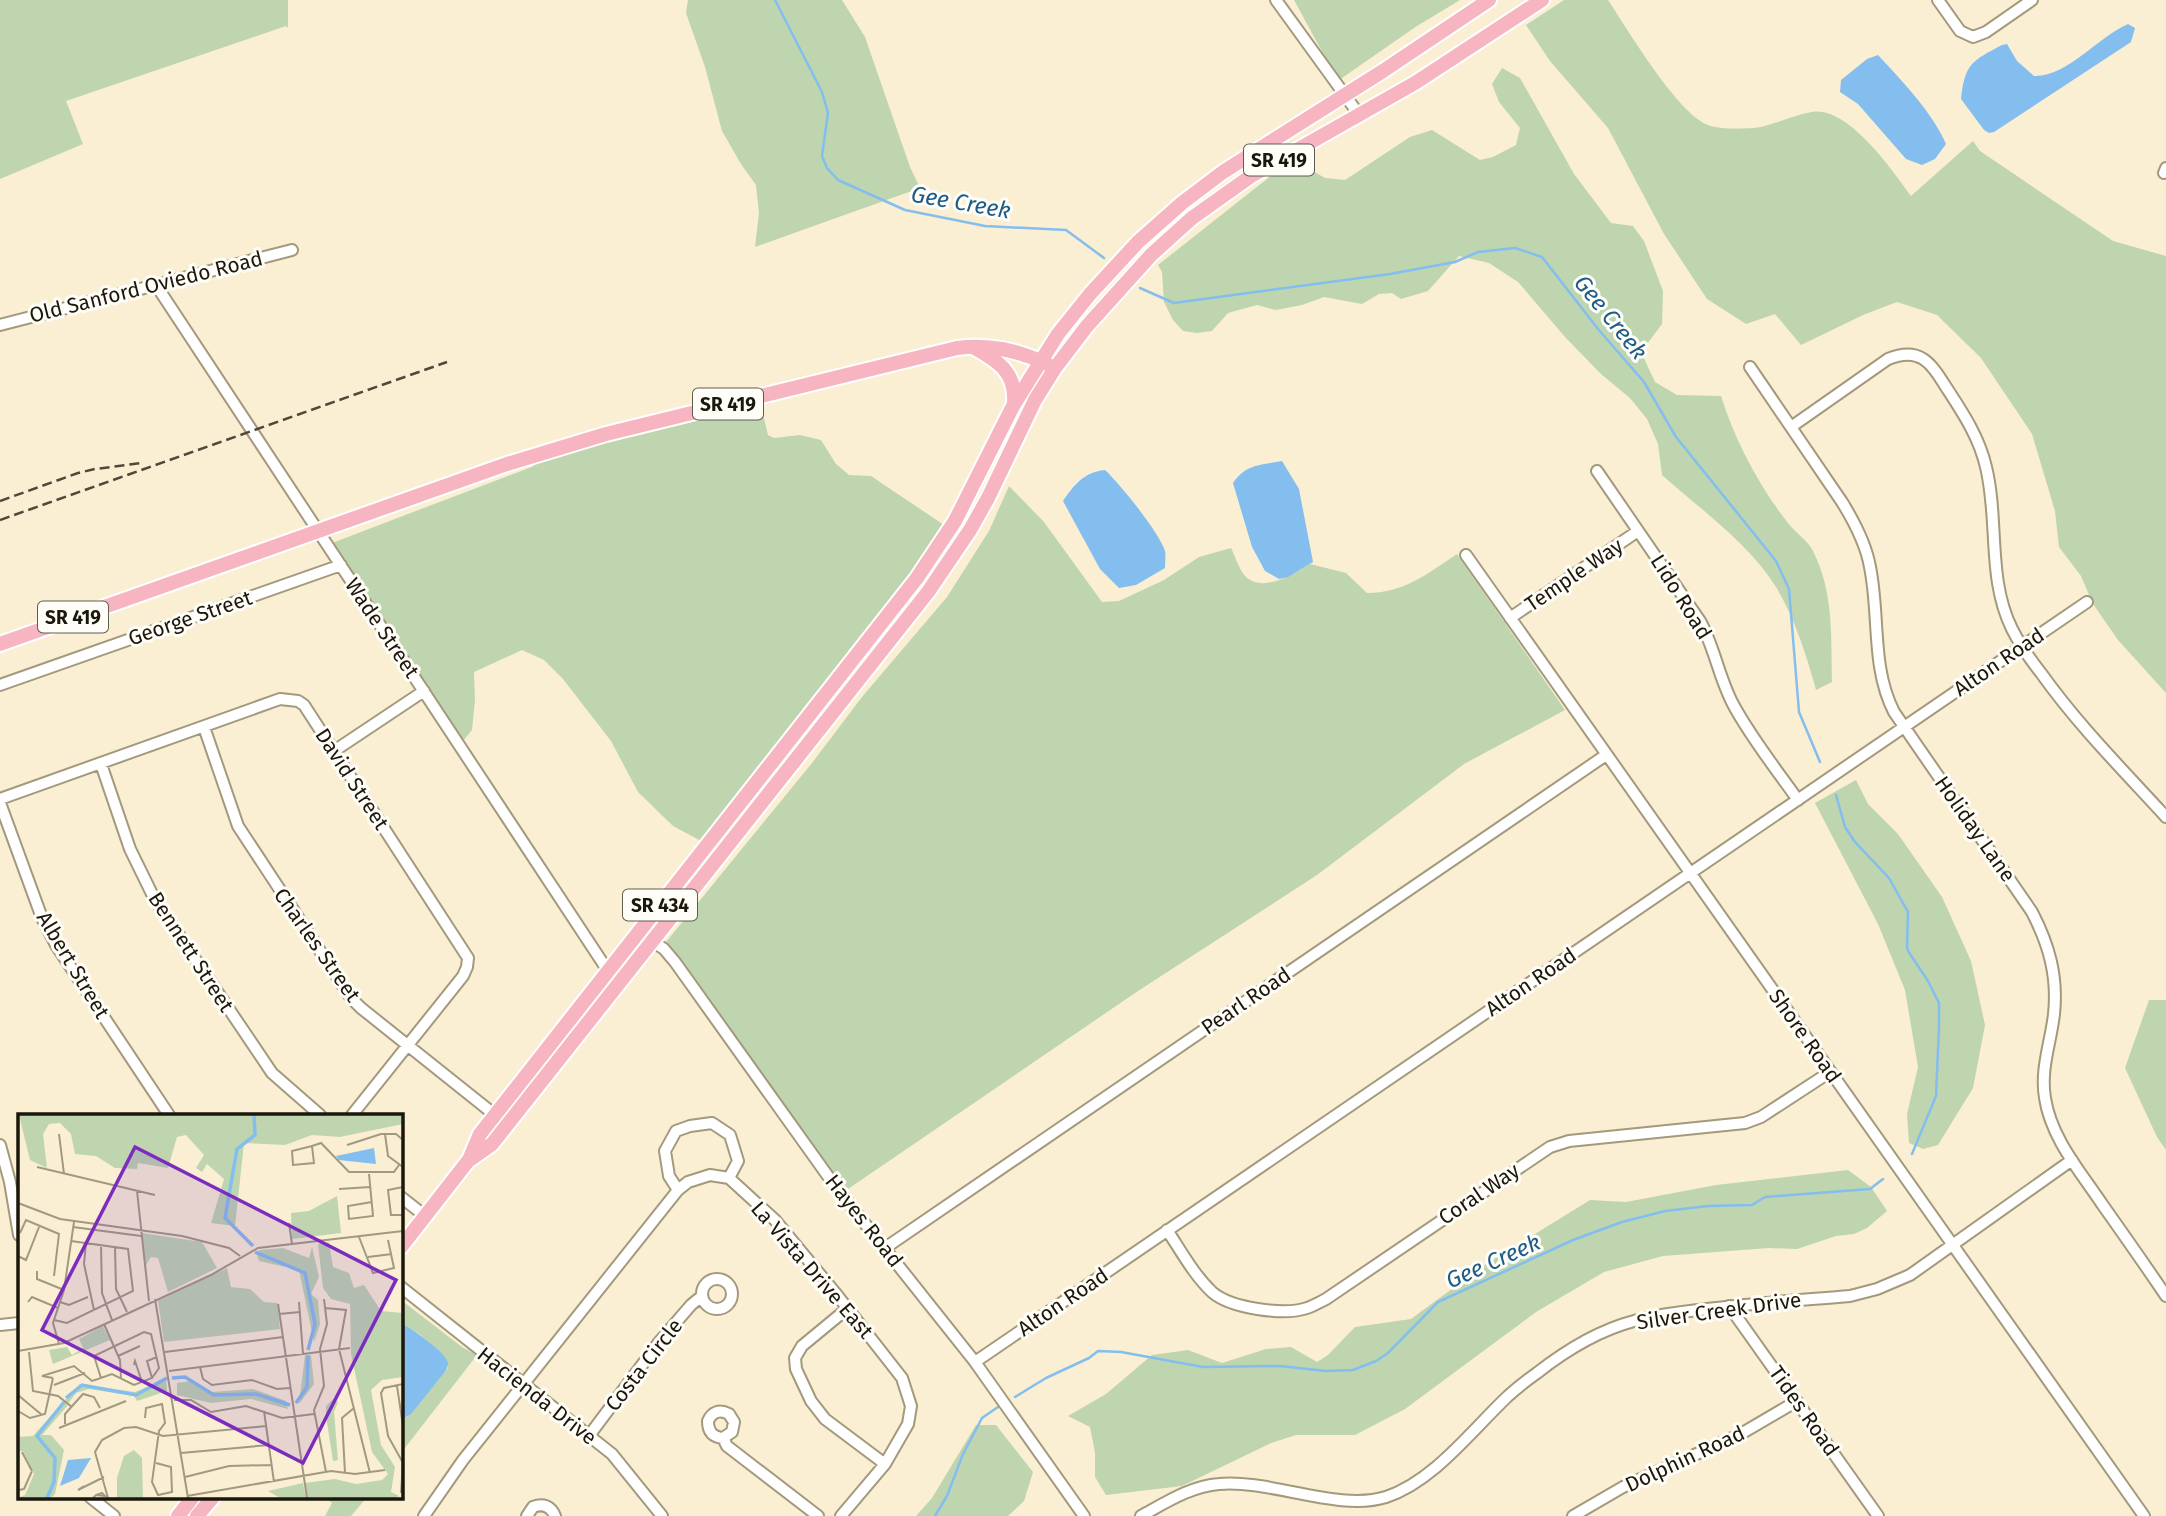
<svg xmlns="http://www.w3.org/2000/svg" width="2166" height="1516" font-family="'Fira Sans',sans-serif">
	<style>
		.green { fill: #bed5b0 }
		.water { fill: #83beef }
		.lines { fill: none; stroke-linecap: round; stroke-linejoin: round }
		.stream { stroke: #83beef; stroke-width: 2.5 }
		.minor-casing { stroke: #a3997d; stroke-width: 14 }
		.major-casing { stroke: #fff; stroke-width: 18 }
		.minor { stroke: #fff; stroke-width: 10 }
		.major { stroke: #f7b5c1; stroke-width: 14 }
		.rail { stroke: #4f493b; stroke-width: 2.5; stroke-dasharray: 10 5; stroke-linecap: butt }
		.labels { text-anchor: middle; dominant-baseline: central; stroke-width: 6; stroke-linejoin: round; paint-order: stroke }
		.shield { fill: #fffdf7; stroke: #5f5c53; stroke-width: 2 }
		.shield-label { font-size: 19px; font-weight: bold; fill: #1b170d }
		.street-label { font-size: 21px; fill: #1b170d; stroke: #fffdf7 }
		.water-label { font-size: 23px; font-style: italic; fill: #1c5c8b; stroke: #fffdf7 }
		.inset-river { fill: none; stroke: #83beef; stroke-width: 3.5 }
		.inset-road { fill: none; stroke: #a19983; stroke-width: 2 }
		.view { fill: #7b2cbf; fill-opacity: 0.15; stroke: #7b2cbf; stroke-width: 3.5 }
		.inset-edge { fill: none; stroke: #1b170d; stroke-width: 3.5 }
	</style>
	<rect width="100%" height="100%" fill="#faefd2"/>
	<path class="green" d="M0,0H288V28L286,26L66,101L83,144L0,179Z
		M688,0H842L865,37L910,167L920,188L755,247L759,213L756,185L741,164L722,131L705,67L686,13Z
		M1294,0H1460L1417,26L1339,80L1331,68Z
		M1564,0H1608C1628,30 1677,113 1708,125C1720,130 1748,129 1761,127C1778,123 1795,115 1812,112C1848,106 1892,170 1911,196L1973,141L1980,151L2113,241L2166,256V693L2118,640L2093,604L2081,576L2059,547L2055,511L2032,434L1981,358L1937,315L1897,302L1863,315L1801,345L1775,314L1746,324L1707,299L1664,234L1608,128L1550,61L1526,25Z
		M1502,68L1520,78L1574,174L1611,223L1633,226L1644,241L1663,291L1662,324L1641,352L1655,382L1677,395L1721,396C1735,441 1759,486 1788,523C1795,533 1808,540 1813,551C1834,593 1831,637 1832,682L1816,690C1807,656 1793,613 1774,584C1746,541 1700,509 1662,475L1658,444L1647,419L1630,398L1601,374L1565,337L1518,282L1489,263L1459,256L1428,291L1401,299L1392,293L1379,294L1362,304L1324,297L1302,305L1276,310L1257,305L1228,313L1212,331L1197,333L1183,331L1173,320L1164,302L1162,272L1158,265L1272,175L1277,173L1311,170L1325,178L1345,180L1410,137L1432,130L1480,160L1493,157L1516,145L1520,128L1499,102L1492,84Z
		M760,402L768,435L774,438L800,435L821,440L836,464L849,475L871,476L944,525L920,564L703,842L673,826L638,792L611,741L563,679L544,660L522,650L474,672L475,700L472,730L463,741L332,543L534,466L532,462L609,439Z
		M1009,486L1044,522L1102,602L1119,601L1164,580L1199,557L1231,548C1235,556 1240,572 1247,578C1266,592 1293,574 1310,564L1346,573L1367,593C1404,593 1427,574 1457,554L1565,710L1464,764L1317,875L1138,991L845,1191L666,942L812,763L862,697L947,597L989,531Z
		M1856,780L1868,804L1898,834L1942,897L1971,961L1985,1025L1973,1088L1938,1145L1923,1149L1909,1143L1907,1114L1918,1067L1905,990L1878,924L1815,803Z
		M2149,1000H2166V1150L2157,1137L2125,1068Z
		M1848,1170L1871,1187L1887,1211L1867,1228L1854,1234L1836,1236L1797,1249L1769,1248L1663,1256L1604,1272L1536,1312L1405,1409L1355,1435H1296L1271,1443L1182,1486L1106,1495L1095,1477V1453L1090,1427L1068,1416L1106,1394L1152,1355L1188,1350L1222,1363L1266,1349L1291,1347L1317,1362L1328,1355L1355,1327L1411,1319L1483,1266L1590,1200L1626,1202L1716,1185Z
		M401,1300L462,1347L477,1355L401,1453V1419L407,1417L448,1368C447,1352 415,1330 401,1323Z
		M976,1425H996L1033,1472L1024,1501L1008,1516H916L932,1498Z
		M325,1497H367L351,1516H325L332,1503Z"/>
	<path class="water" d="M2128,24L2135,28L2131,42L1994,132L1989,133L1984,130L1961,99C1965,63 1972,61 2002,45L2007,44L2017,61L2034,76C2067,77 2098,37 2128,24Z
		M1878,55C1901,80 1933,113 1946,144L1935,159L1922,165L1906,159L1858,104L1840,92L1841,80L1867,59Z
		M1282,461L1299,489L1313,562L1288,577L1279,579L1265,571L1252,547L1233,483C1246,464 1260,465 1282,461Z
		M1105,470C1120,484 1159,532 1165,551C1166,556 1165,563 1165,568L1136,585L1119,588L1100,569L1063,501C1074,485 1084,472 1105,470Z
		M401,1323C411,1328 446,1352 448,1363C448,1368 446,1370 444,1373L411,1414L403,1419H401Z"/>
	<g class="lines">
		<path class="stream" d="M775,0L822,92L828,113L822,156L827,168L838,180L905,210L985,226L1066,230L1104,258
			M1140,288L1174,303L1390,274L1455,262L1478,252L1515,248L1542,257L1598,329L1644,382L1676,437L1776,561L1789,589L1799,712L1820,762
			M1836,795L1845,827L1855,842L1889,878L1908,912L1907,946L1908,951L1928,981L1939,1003V1027L1936,1096L1912,1154
			M1015,1397L1046,1378L1089,1358L1098,1351L1121,1352L1203,1367L1280,1366L1326,1371L1353,1370L1376,1361L1388,1353L1438,1302L1573,1240L1622,1222L1665,1211L1708,1206L1752,1205L1765,1197L1870,1189L1883,1179
			M935,1516L947,1496L963,1454L982,1418L998,1407"/>
		<defs>
			<path id="minor" d="M1276,0L1360,116
				M1938,0L1960,31L1973,37L1986,32L2032,0
				M2164,173L2166,168
				M156,285L608,971
				M0,325L292,250
				M1750,367L1842,502C1855,523 1866,544 1870,567C1880,616 1871,667 1894,712L2032,912C2049,945 2058,976 2054,1014C2051,1042 2040,1069 2045,1098C2051,1138 2080,1171 2102,1204C2124,1235 2145,1265 2166,1296
				M1791,427L1888,359C1920,346 1931,363 1946,387C1963,413 1979,437 1986,467C1999,520 1987,579 2012,629C2020,645 2030,659 2041,673C2078,725 2123,770 2166,817
				M1597,471L1700,621C1715,648 1719,679 1734,706C1752,739 1776,769 1798,800
				M1466,555L2144,1516
				M1510,618L1638,531
				M0,685L341,565
				M204,727L238,826L351,998L361,1008L495,1115
				M334,751L424,691
				M101,764L130,849L154,898L272,1073L320,1115
				M0,799L280,699L298,701L304,705L468,958L467,967L463,976L352,1115
				M0,803L42,918L56,945L169,1115
				M639,932L664,949L675,962L835,1186L975,1362L1084,1516
				M0,1145L10,1182L19,1235
				M678,1190L669,1176L665,1151L676,1131L690,1126L712,1123L730,1135L738,1161L729,1178
				M401,1197L425,1216
				M1167,1230C1181,1251 1194,1275 1212,1292C1230,1308 1284,1316 1307,1308C1313,1306 1320,1302 1326,1299L1550,1147L1569,1141L1745,1123L1761,1117L1830,1072
				M885,1248L1606,755
				M702 1294a15 15 0 1 1 30 0a15 15 0 1 1-30 0Z
				M401,1287L612,1454L662,1516
				M1729,1306L1878,1516
				M848,1308L802,1346L795,1358L796,1369L811,1401L825,1419L885,1464
				M0,1325L19,1323
				M975,1362L2087,602
				M588,1437L660,1341L691,1305L702,1296
				M723,1438L732,1432L734,1422L729,1414C719,1409 712,1412 708,1421C708,1432 713,1437 723,1438L727,1446L818,1516
				M90,1497L114,1516
				M424,1516L463,1460L678,1190L688,1182L710,1175L729,1178L775,1220L837,1295L902,1378L911,1406L908,1424L885,1464L841,1516
				M527,1516L533,1507C543,1503 551,1506 555,1516
				M1141,1516C1165,1503 1191,1486 1219,1484C1269,1479 1339,1512 1386,1497C1434,1481 1472,1430 1508,1396C1517,1388 1527,1380 1537,1373C1565,1351 1600,1330 1634,1321C1658,1314 1683,1312 1707,1309C1755,1303 1802,1300 1850,1296L1877,1289L1910,1275L2072,1160
				M1573,1516L1623,1487L1739,1435L1797,1401"/>
			<path id="major" d="M973,347C997,360 1016,372 1014,402
				M0,644L507,464L606,434L957,348C990,344 1017,350 1047,364
				M469,1160L480,1134L495,1115L917,578L955,521L1013,406L1058,334L1090,294L1138,242L1182,203L1223,172L1383,71L1489,0
				M401,1247L468,1161L492,1144L928,592L970,530L988,498L1035,400L1055,368L1087,326L1151,255L1192,218L1251,176L1415,83L1542,0
				M178,1516L193,1497
				M197,1516L213,1497"/>
		</defs>
		<use href="#minor" class="minor-casing"/>
		<use href="#major" class="major-casing"/>
		<use href="#minor" class="minor"/>
		<use href="#major" class="major"/>
		<path class="rail" d="M0,501L78,473L95,469L142,463
			M0,520L447,362"/>
	</g>
	<g class="labels">
		<g class="shield">
			<rect x="1244" y="144.5" width="70" height="31" rx="5"/>
			<rect x="693" y="388.5" width="70" height="31" rx="5"/>
			<rect x="38" y="601.5" width="70" height="31" rx="5"/>
			<rect x="623" y="889.5" width="74" height="31" rx="5"/>
		</g>
		<g class="shield-label">
			<text x="1279" y="160">SR 419</text>
			<text x="728" y="404">SR 419</text>
			<text x="73" y="617">SR 419</text>
			<text x="660" y="905">SR 434</text>
		</g>
		<g class="street-label">
			<text transform="translate(146 287) rotate(-14)">Old Sanford Oviedo Road</text>
			<text transform="translate(1574 575) rotate(-34)">Temple Way</text>
			<text transform="translate(1681 597) rotate(58)">Lido Road</text>
			<text transform="translate(190 618) rotate(-19)">George Street</text>
			<text transform="translate(382 628) rotate(56)">Wade Street</text>
			<text transform="translate(1999 662) rotate(-34)">Alton Road</text>
			<text transform="translate(352 779) rotate(57)">David Street</text>
			<text transform="translate(1975 829) rotate(55)">Holiday Lane</text>
			<text transform="translate(317 945) rotate(55)">Charles Street</text>
			<text transform="translate(191 952) rotate(57)">Bennett Street</text>
			<text transform="translate(73 965) rotate(59)">Albert Street</text>
			<text transform="translate(1531 982) rotate(-34)">Alton Road</text>
			<text transform="translate(1246 1001) rotate(-34)">Pearl Road</text>
			<text transform="translate(1805 1036) rotate(55)">Shore Road</text>
			<text transform="translate(1479 1194) rotate(-34)">Coral Way</text>
			<text transform="translate(864 1221) rotate(52)">Hayes Road</text>
			<text transform="translate(812 1270) rotate(49)">La Vista Drive East</text>
			<text transform="translate(1063 1302) rotate(-34)">Alton Road</text>
			<text transform="translate(1719 1311) rotate(-8)">Silver Creek Drive</text>
			<text transform="translate(644 1365) rotate(-52)">Costa Circle</text>
			<text transform="translate(537 1396) rotate(38)">Hacienda Drive</text>
			<text transform="translate(1804 1411) rotate(55)">Tides Road</text>
			<text transform="translate(1685 1459) rotate(-25)">Dolphin Road</text>
		</g>
		<g class="water-label">
			<text transform="translate(961 202) rotate(10)">Gee Creek</text>
			<text transform="translate(1611 317) rotate(51)">Gee Creek</text>
			<text transform="translate(1493 1261) rotate(-24)">Gee Creek</text>
		</g>
	</g>
	<g transform="translate(18 1114)">
		<rect width="385" height="385" fill="#faefd2"/>
		<path d="M1,1H380L385,2V10L322,23L294,21L267,31L226,29L217,112L193,109L206,65L189,50L184,58L178,54L186,41L168,21L159,23L150,54L120,49L119,55L97,54L78,42L57,40L53,20L42,9L31,10L25,20L29,54L12,46ZM319,82L323,119L274,125L273,99L291,97ZM124,119L184,128L199,154L150,178L140,144L133,143L128,151ZM311,128L315,153L331,159L336,174L346,171L363,197L385,199V263L364,266L353,276L363,331L377,353L373,378L381,382L378,384H289L287,369L317,365L338,370L364,366L370,360L354,338L333,240L332,190L313,185L305,174L300,130ZM294,133L301,163L293,180L300,186L302,210L296,228L281,156L241,147L239,141L241,136L265,134L291,144ZM209,154L213,173L232,175L246,188L259,189L262,215L146,228L140,187ZM85,212L92,226L35,250L31,236L49,233L54,241L65,234L61,225ZM287,241H293L296,270L281,290ZM148,265L149,277L119,287L116,282L71,275L58,279L50,290L47,286L62,270L117,278ZM173,267L193,278L235,275L268,287L270,295L233,285L193,289L159,281V269ZM315,285L320,288L316,298L320,346L315,347L308,302V292ZM46,287L50,291L24,321H33L46,336L37,380L33,384H0L7,381L16,360L5,337H0V323L15,322ZM116,336L124,344L125,384H99V364L106,342ZM285,369L288,384H262L250,377Z" fill="#bed5b0"/>
		<path d="M356,34L358,50L321,46L318,42ZM73,344L61,364L42,372L50,346Z" fill="#83beef"/>
		<path class="inset-river" d="M235,132L207,104L219,35L237,21L236,1M237,138L287,159L297,210L290,236M154,264L167,263L196,281L238,280L272,291M48,284L64,271L118,281L149,264M278,289L289,273L290,242M29,384L36,368L37,344L19,322L46,288"/>
		<path class="inset-road" d="M41,20L46,60M367,20L370,42L385,53M329,31L363,20H378L385,26M294,32L274,37L275,51L296,49L294,32L303,29L331,58H376L381,51M19,53L137,81M351,60L355,102L331,105L330,92L354,88M385,73L370,76L373,101H385M321,75L352,73M119,77L131,187M0,89L42,105L164,122L211,134L222,142M271,109L274,130M55,113L123,122M2,119L8,106L41,120L36,162M341,123L355,159L376,154L370,126M68,129L66,150L76,196M83,131L84,179L94,206M97,133L98,175L109,198M0,142L8,146L21,113M350,143L374,140M19,157V165L46,176M137,185L170,384M306,185L309,210L302,235L306,272L296,296L308,358M10,188L14,183L40,194M42,188L51,191L70,183M281,188L285,240M260,190L289,384M307,194L328,196L321,235L352,359M261,200L282,198M36,206L49,209L115,177L110,135L53,127M86,210L102,246L103,264M385,223V258M41,230L35,209L46,176L56,108M0,237L46,229L193,161L240,134L385,117M11,238L15,277L40,282L54,293M147,238L265,223M100,242L122,232M116,251L117,247L124,268M182,253L185,265L194,271L234,266L259,275L272,274M151,257L332,234M35,264L24,262L56,252L74,267L77,266L94,260L116,271L134,264L141,254L133,220L126,218L76,242L83,264M134,264L129,247L139,243M36,271L67,259M379,272L385,312M0,281L24,301M156,286H173L193,298L228,292L264,304L296,300M0,297L12,304L27,300L35,264M246,297L256,368M127,304L128,294L144,290L147,309L141,317L134,368L140,381L154,378L153,353L138,349M47,310V300L65,280L76,283L82,294M41,314L108,287M4,338L14,357M163,339L251,331M327,359L324,304L336,294M167,363L211,352L253,351M66,372L60,376L86,363M0,376L6,375L14,357M383,379L385,349L370,322L363,279L366,274L385,270M169,382L313,357L337,360L367,356M75,384L78,381L84,379L87,382L78,381M90,384L77,338L84,326L106,314L118,313L145,322L248,312"/>
		<path class="view" d="M117,33L378,166L285,349L24,216Z"/>
		<rect width="385" height="385" class="inset-edge"/>
	</g>
</svg>
